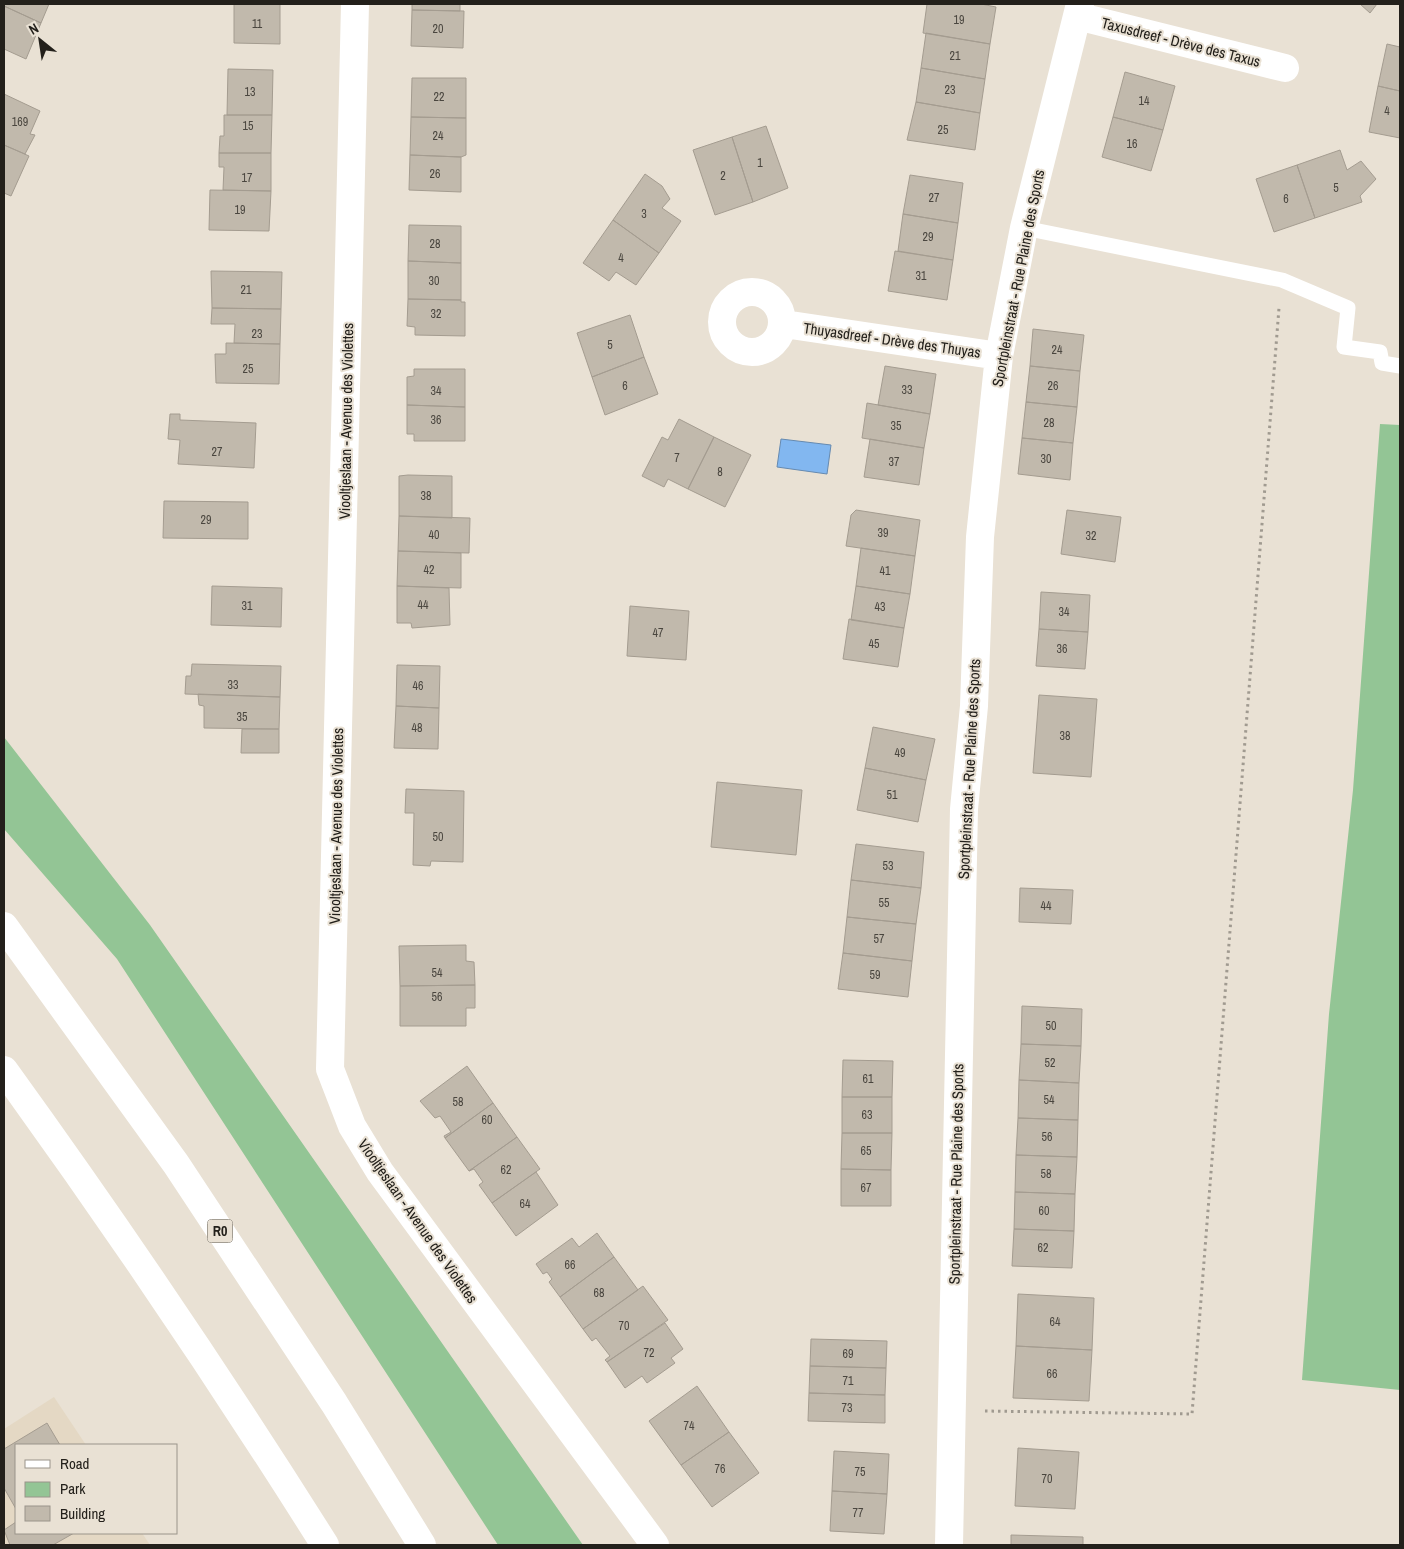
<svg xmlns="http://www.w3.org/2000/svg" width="1404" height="1549" font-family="'Archivo Narrow',sans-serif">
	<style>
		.built { fill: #e4d8c4 }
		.green { fill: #93c595 }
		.water { fill: #82b7f0; stroke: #668ab0 }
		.building { fill: #c1b9ac; stroke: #a49c90 }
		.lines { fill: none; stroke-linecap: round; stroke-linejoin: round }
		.path { stroke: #a09a90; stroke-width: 3; stroke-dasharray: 2.5 4; stroke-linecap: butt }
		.lane { stroke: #fff; stroke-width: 15 }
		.street { stroke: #fff; stroke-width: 28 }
		.highway { stroke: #fff; stroke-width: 28 }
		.labels { text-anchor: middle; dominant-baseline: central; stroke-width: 4; stroke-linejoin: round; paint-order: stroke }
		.number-label { font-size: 12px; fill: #4a463f }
		.shield { fill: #e9e1d4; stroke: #5e5a52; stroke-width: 1 }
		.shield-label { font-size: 14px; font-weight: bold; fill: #23201b }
		.street-label { font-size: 15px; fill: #23201b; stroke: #e9e1d4 }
	</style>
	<rect width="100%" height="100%" fill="#e9e1d4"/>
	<path class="built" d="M54,1397L86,1445H16V1533H142L150,1545H4V1429Z"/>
	<path class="green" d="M1380,424L1400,425V1390L1302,1380L1329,1014L1353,790Z
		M4,737L150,925L583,1545H498L117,959L4,829Z"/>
	<path class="water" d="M781,439L831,445L827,474L777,467Z"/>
	<path class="building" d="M4,4H49L41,23L4,6Z
		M234,4H280V44L234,43Z
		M412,4H460V11L412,10Z
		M927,4H981L996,7L990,44L923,33Z
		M1360,4H1377L1370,13Z
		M4,6L41,23L26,59L4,49Z
		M412,10L464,11L463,48L411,46Z
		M926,33L990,44L985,79L921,68Z
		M1387,44L1400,47V91L1378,86Z
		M921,68L985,79L980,113L916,102Z
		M228,69L273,70L272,115H227Z
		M1125,72L1175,86L1163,130L1113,117Z
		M412,78H466V118L411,117Z
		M1378,86L1400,91V138L1369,132Z
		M4,94L40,111L30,134L35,135L25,154L4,145Z
		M916,102L980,113L975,150L907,140Z
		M224,115H272L271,153H219L220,136H224Z
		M411,117L466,118V155L461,157L410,155Z
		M1113,117L1163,130L1151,171L1102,157Z
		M766,126L788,188L753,202L732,137Z
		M732,137L753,202L715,215L693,150Z
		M4,145L29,156L11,196L4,193Z
		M1340,150L1347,170L1361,161L1376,179L1360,196L1362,202L1315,218L1297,165Z
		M219,153H271V191L223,190L224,167H219Z
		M410,155L461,157V192L409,190Z
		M1297,165L1315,218L1274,232L1256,179Z
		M645,174L662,186L670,199L662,208L681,221L659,253L613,220Z
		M910,175L963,183L958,223L903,214Z
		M210,190L271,191L269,231L209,230Z
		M903,214L958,223L953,260L898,251Z
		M613,220L659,253L636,285L616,272L609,281L583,263Z
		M409,225L461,226V263L408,261Z
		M895,251L953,260L947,300L888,291Z
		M408,261L461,263V300L408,299Z
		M211,271L282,272L281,309L212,308Z
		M408,299L461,300V302H465V336L415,335V327L407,326Z
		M212,308L281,309L280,344L234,343L235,324H211Z
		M630,315L644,357L592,377L577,333Z
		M1033,329L1084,335L1080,371L1030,366Z
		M226,343L280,344L279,384L216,383L215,354H226Z
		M644,357L658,394L605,415L592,377Z
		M885,366L936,374L930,414L878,405Z
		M1030,366L1080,371L1077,407L1026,402Z
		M414,369H465V407L407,405V377L414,376Z
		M1026,402L1077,407L1073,443L1022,438Z
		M867,403L930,414L924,448L862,438Z
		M407,405L465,407V441H414V434H407Z
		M170,414H180V420L256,423L254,468L178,464L180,440L168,439Z
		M679,419L714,437L688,489L668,479L664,487L642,476L662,437L668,440Z
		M714,437L751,455L725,507L688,489Z
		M1022,438L1073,443L1070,480L1018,474Z
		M870,439L924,448L919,485L864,477Z
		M408,475L452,476V518L399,516V476Z
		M164,501L248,502V539L163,538Z
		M856,510L920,520L915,556L846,546L851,515Z
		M1067,510L1121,517L1115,562L1061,554Z
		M399,516L470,518L469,553L398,551Z
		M861,548L915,556L910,594L856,586Z
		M398,551L461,553V588L397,586Z
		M212,586L282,588L281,627L211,625Z
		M397,586L449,588L450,625L412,628L411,623H397Z
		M856,586L910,594L904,628L851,620Z
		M1041,592L1090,595L1088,632L1039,629Z
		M630,606L689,611L686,660L627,656Z
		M849,619L904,628L898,667L843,659Z
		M1039,629L1088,632L1085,669L1036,666Z
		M192,664L281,666L280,697L185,694L186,676H191Z
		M397,665L440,666L439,708L396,706Z
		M198,694L280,697L279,729L204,728V706L199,705Z
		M1039,695L1097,699L1091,777L1033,773Z
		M396,706L439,708L438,749L394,748Z
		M873,727L935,739L926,780L865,768Z
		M242,729H279V753H241Z
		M865,768L926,780L918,822L857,810Z
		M717,782L802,790L796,855L711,847Z
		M406,789L464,791L463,862L431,861L430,866L413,865L414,813H405Z
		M856,844L924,852L921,888L851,880Z
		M851,880L921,888L916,924L847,917Z
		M1020,888L1073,890L1071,924L1019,922Z
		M847,917L916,924L912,961L843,953Z
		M466,945V961L474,962L475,985L400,986L399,946Z
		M843,953L912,961L908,997L838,989Z
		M475,985V1008H466V1026H400V986Z
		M1022,1006L1082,1009L1081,1046L1021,1044Z
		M1021,1044L1081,1046L1079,1083L1019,1080Z
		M843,1060L893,1061L892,1097H842Z
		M467,1066L493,1103L445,1138L444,1136L451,1132L440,1116L435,1118L420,1101Z
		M1019,1080L1079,1083L1078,1120L1018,1118Z
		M842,1097H892V1133H842Z
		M493,1103L517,1137L469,1171L445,1138Z
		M1018,1118L1078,1120L1077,1157L1016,1155Z
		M842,1133H892L891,1170L841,1169Z
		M517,1137L540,1169L492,1203L479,1185L483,1182L474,1169L469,1171Z
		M1016,1155L1077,1157L1075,1194L1015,1192Z
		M841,1169L891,1170V1206H841Z
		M536,1172L558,1205L516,1236L492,1203Z
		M1015,1192L1075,1194L1074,1231L1014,1229Z
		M1014,1229L1074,1231L1072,1268L1012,1266Z
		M597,1233L614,1257L560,1297L549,1282L552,1279L547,1272L543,1274L536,1264L572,1238L579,1247Z
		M614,1257L638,1290L583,1329L560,1297Z
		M643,1286L668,1320L607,1362L605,1360L610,1356L596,1338L592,1341L583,1329Z
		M1018,1294L1094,1298L1092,1350L1016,1346Z
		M665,1323L683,1349L671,1358L675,1363L647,1383L642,1376L625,1388L607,1362Z
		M811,1339L887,1341L886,1368L810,1366Z
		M1016,1346L1092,1350L1089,1401L1013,1398Z
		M810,1366L886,1368L885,1395L809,1393Z
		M697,1386L729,1432L681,1465L649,1421Z
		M809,1393L885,1395V1423L808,1421Z
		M47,1423L60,1445H16V1509L4,1488V1449Z
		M729,1432L759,1473L712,1507L681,1465Z
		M1018,1448L1079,1452L1075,1509L1015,1506Z
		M834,1451L889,1454L887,1494L832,1491Z
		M832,1491L887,1494L884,1534L830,1531Z
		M16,1522V1533H74L53,1545H10L4,1530Z
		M1011,1535L1083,1537V1545H1011Z"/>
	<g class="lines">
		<path class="path" d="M985,1411L1192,1414L1279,308"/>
		<path class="lane" d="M1024,228L1282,280L1348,308L1344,347L1380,352L1382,363L1400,366"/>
		<path class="street" d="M355,4L330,1069L352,1126L380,1172L655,1545
			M1077,16L1285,68
			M722 322a30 30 0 1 1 60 0a30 30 0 1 1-60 0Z
			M784,324L999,356
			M949,1545L964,809L974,706L980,537L999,356L1024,228L1080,4"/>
		<path class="highway" d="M4,926L176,1164L334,1403L422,1545
			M4,1070C116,1225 223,1383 325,1545"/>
	</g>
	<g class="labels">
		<g class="number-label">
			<text x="959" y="20">19</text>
			<text x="257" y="24">11</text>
			<text x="438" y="29">20</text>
			<text x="955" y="56">21</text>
			<text x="950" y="90">23</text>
			<text x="250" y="92">13</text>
			<text x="439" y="97">22</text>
			<text x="1144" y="101">14</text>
			<text x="1387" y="111">4</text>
			<text x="20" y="122">169</text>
			<text x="248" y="126">15</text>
			<text x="943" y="130">25</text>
			<text x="438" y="136">24</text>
			<text x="1132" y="144">16</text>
			<text x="760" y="163">1</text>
			<text x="435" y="174">26</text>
			<text x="723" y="176">2</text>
			<text x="247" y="178">17</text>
			<text x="1336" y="188">5</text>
			<text x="934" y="198">27</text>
			<text x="1286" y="199">6</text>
			<text x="240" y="210">19</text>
			<text x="644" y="214">3</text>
			<text x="928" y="237">29</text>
			<text x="435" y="244">28</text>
			<text x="621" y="258">4</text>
			<text x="921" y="276">31</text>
			<text x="434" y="281">30</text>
			<text x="246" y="290">21</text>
			<text x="436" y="314">32</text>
			<text x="257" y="334">23</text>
			<text x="610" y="345">5</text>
			<text x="1057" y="350">24</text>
			<text x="248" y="369">25</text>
			<text x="625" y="386">6</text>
			<text x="1053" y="386">26</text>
			<text x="907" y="390">33</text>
			<text x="436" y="391">34</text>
			<text x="436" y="420">36</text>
			<text x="1049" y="423">28</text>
			<text x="896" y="426">35</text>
			<text x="217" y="452">27</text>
			<text x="677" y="458">7</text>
			<text x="1046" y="459">30</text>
			<text x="894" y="462">37</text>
			<text x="720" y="472">8</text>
			<text x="426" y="496">38</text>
			<text x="206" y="520">29</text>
			<text x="883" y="533">39</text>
			<text x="434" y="535">40</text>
			<text x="1091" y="536">32</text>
			<text x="429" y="570">42</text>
			<text x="885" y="571">41</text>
			<text x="423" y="605">44</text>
			<text x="247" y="606">31</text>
			<text x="880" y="607">43</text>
			<text x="1064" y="612">34</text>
			<text x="658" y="633">47</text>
			<text x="874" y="644">45</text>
			<text x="1062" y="649">36</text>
			<text x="233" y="685">33</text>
			<text x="418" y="686">46</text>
			<text x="242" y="717">35</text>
			<text x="417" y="728">48</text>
			<text x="1065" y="736">38</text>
			<text x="900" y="753">49</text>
			<text x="892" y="795">51</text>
			<text x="438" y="837">50</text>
			<text x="888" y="866">53</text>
			<text x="884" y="903">55</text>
			<text x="1046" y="906">44</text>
			<text x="879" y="939">57</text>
			<text x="437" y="973">54</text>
			<text x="875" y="975">59</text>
			<text x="437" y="997">56</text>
			<text x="1051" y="1026">50</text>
			<text x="1050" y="1063">52</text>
			<text x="868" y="1079">61</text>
			<text x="1049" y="1100">54</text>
			<text x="458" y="1102">58</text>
			<text x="867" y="1115">63</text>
			<text x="487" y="1120">60</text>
			<text x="1047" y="1137">56</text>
			<text x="866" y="1151">65</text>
			<text x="506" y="1170">62</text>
			<text x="1046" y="1174">58</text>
			<text x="866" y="1188">67</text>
			<text x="525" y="1204">64</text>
			<text x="1044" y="1211">60</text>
			<text x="1043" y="1248">62</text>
			<text x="570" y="1265">66</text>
			<text x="599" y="1293">68</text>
			<text x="1055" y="1322">64</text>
			<text x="624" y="1326">70</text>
			<text x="649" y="1353">72</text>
			<text x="848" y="1354">69</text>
			<text x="1052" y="1374">66</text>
			<text x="848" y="1381">71</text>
			<text x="847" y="1408">73</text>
			<text x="689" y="1426">74</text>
			<text x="720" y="1469">76</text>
			<text x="860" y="1472">75</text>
			<text x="1047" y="1479">70</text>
			<text x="858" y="1513">77</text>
		</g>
		<rect class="shield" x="207.5" y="1219.5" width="25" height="23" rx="4"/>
		<g class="shield-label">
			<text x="220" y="1231">R0</text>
		</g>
		<g class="street-label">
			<text transform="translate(1181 42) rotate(14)">Taxusdreef - Drève des Taxus</text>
			<text transform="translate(1018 278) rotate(-79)">Sportpleinstraat - Rue Plaine des Sports</text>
			<text transform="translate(892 340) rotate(8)">Thuyasdreef - Drève des Thuyas</text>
			<text transform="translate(346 421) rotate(-89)">Viooltjeslaan - Avenue des Violettes</text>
			<text transform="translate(969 769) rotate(-87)">Sportpleinstraat - Rue Plaine des Sports</text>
			<text transform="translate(336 826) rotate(-89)">Viooltjeslaan - Avenue des Violettes</text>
			<text transform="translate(956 1174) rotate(-89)">Sportpleinstraat - Rue Plaine des Sports</text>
			<text transform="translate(418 1221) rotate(55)">Viooltjeslaan - Avenue des Violettes</text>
		</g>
	</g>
	<rect width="1404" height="1549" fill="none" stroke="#23201b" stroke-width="10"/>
	<rect x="15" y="1444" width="162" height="90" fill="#e9e1d4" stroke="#9a948a"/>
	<rect x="25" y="1460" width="25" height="8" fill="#ffffff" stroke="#9a948a"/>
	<text x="60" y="1469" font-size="15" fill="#23201b">Road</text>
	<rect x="25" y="1482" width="25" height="15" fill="#93c595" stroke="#9a948a"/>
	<text x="60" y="1494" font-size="15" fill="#23201b">Park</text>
	<rect x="25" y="1506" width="25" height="15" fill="#c1b9ac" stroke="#9a948a"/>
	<text x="60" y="1519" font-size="15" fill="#23201b">Building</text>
	<g transform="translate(40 40) rotate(330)" stroke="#e9e1d4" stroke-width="4" paint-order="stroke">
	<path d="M0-4L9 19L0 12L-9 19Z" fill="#23201b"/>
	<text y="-8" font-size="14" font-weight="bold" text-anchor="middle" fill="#23201b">N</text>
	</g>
</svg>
